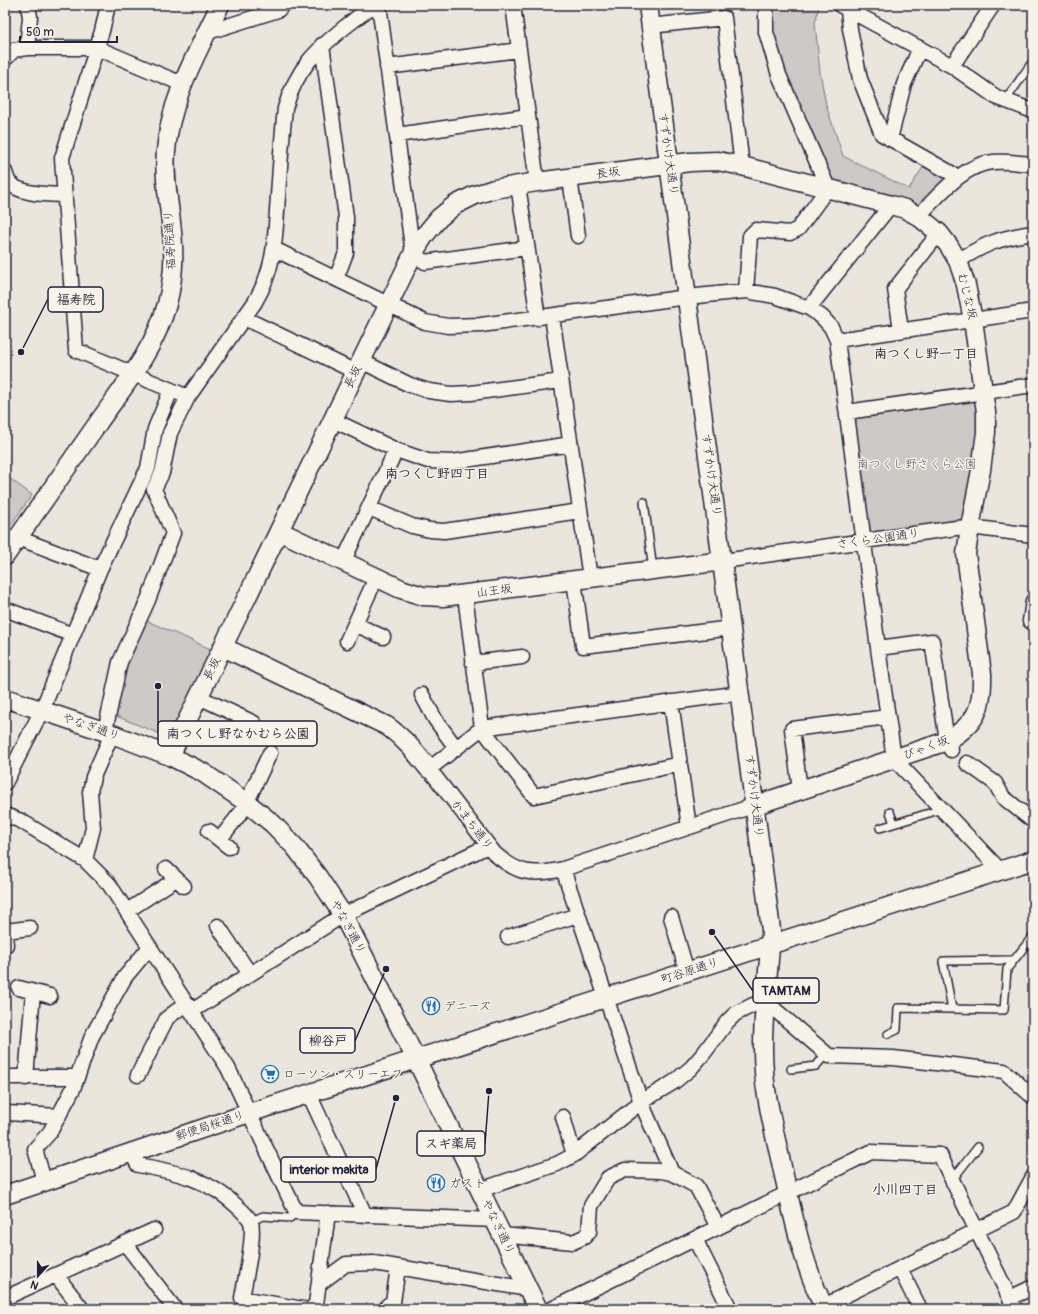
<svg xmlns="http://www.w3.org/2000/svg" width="1038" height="1314" font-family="Pangolin,'Klee One',sans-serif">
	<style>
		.green { fill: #cdc9c6; stroke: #787680 }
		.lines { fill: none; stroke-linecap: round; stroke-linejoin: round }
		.stream { stroke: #716f7b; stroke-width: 4 }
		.service-casing { stroke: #22223b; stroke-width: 10 }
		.minor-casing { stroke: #22223b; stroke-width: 17 }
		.tertiary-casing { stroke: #22223b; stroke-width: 21 }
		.service { stroke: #f7f3e8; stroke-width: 7 }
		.minor { stroke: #f7f3e8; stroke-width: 14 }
		.tertiary { stroke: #f7f3e8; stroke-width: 18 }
		.labels { text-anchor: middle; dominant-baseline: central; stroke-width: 3; stroke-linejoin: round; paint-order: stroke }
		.street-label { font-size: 12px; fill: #22223b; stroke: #f7f3e8 }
		.park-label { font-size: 12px; fill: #555465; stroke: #f7f3e8 }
		.poi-label { font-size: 12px; fill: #22223b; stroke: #f7f3e8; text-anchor: start }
		.neighbourhood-label { font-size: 13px; font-weight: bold; fill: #22223b; stroke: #f7f3e8 }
		.leader { fill: none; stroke: #22223b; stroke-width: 1.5 }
		.callout-dot { fill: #22223b; stroke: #f7f3e8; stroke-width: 1.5 }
		.callout { fill: #f7f3e8; stroke: #22223b; stroke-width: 1.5 }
		.callout-label { font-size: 13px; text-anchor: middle; font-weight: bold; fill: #22223b }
	</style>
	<rect width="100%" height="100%" fill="#eae6de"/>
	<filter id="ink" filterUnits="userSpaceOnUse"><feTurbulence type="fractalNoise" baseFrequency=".025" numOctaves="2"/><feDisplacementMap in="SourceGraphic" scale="8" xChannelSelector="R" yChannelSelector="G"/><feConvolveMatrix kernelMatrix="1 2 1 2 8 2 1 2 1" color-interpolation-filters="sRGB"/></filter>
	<g filter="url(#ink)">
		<path class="green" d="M772,5H819L815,23L820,72L826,105L843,156L909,189L925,164L949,177L920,204L915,206L894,197L836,181L830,177L781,61L773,28Z
			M972,400L977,403L978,433L963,517L958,521L874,533L869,529L855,422L858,416Z
			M5,475L32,495L5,533Z
			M145,620L213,650L173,733L165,736L116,716L115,712L126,661Z"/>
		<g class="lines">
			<path class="stream" d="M516,1229L531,1231"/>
			<defs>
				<path id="service" d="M1005,101L1033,61
					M644,502L653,570
					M890,812L894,823
					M880,828L942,809
					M952,1009L943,961L1012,960
					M888,1034L897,1030L898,1008L1004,1010L1007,969L1033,936
					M791,1069L816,1066L826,1054
					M952,1180L978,1147
					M251,1221L263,1216L290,1218L296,1212"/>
				<path id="minor" d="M108,5L102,31L62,158L76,350L188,397
					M379,5L413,254L425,262L527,248
					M513,5L537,182
					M840,5L952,66L996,97L1033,111
					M848,10L850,29L860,79L882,134L958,177
					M650,26L724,18L742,166
					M208,32L278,10L283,5
					M322,45L346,217V253L336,279
					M27,48L30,17L28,5
					M5,59L14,50L27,48H97L182,84
					M952,66L993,5
					M387,67L519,50
					M397,135L528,116
					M890,139L904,84L920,48
					M5,172C6,175 7,178 8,181C18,195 48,194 64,195
					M570,178L578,236
					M518,185L538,318
					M918,216C938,197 963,164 993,162C1006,161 1020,163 1033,164
					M274,249L425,322L448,326L481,325L687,297L746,291L775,296L809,308L822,317L831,327L837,340L878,648L894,759L1000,870
					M958,261C986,243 1000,238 1033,233
					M746,291L750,236L756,230L790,233L798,229L828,188L779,75L766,32V5
					M809,308L891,205
					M552,316L590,578
					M244,318L356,372
					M901,330L895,289L939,233
					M837,340L1033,311
					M361,361L410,385L429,391L451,394L471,393L561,381
					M847,412L1033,385
					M333,420L396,450L428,461L452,462L571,444
					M369,508L412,526L430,530L444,531L580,511
					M18,538L100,569
					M723,561L956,528L970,527L1033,535
					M343,562L396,450
					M574,580L583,646L732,628
					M465,595L482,728L534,796L680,764
					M1033,601L1030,621L1033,622
					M5,609L73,635
					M355,624L383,637
					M347,641L376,578
					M878,648L932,641L947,741L951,750
					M473,663L522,657
					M741,693L482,728L429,769L495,854C518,874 533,876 563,869L756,805
					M422,695L435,719L456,748
					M199,697L254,723
					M671,702L689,827
					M105,731L120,662L148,600L173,533L154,489L162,473L170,433L188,397L255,302C276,266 275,236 278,196C280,166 282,137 285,108C297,69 314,52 345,27C354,20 364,12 374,5
					M967,763L995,783L1003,797L1033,821
					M5,783L42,710L100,569L148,468L155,429L171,390
					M800,790L792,729L888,717
					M5,815L21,821L85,860L109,884L228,1068L296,1212L495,1220
					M209,831L229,847
					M220,839L243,810L270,753
					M85,860L93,828L90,792L93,777L112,734
					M166,869L184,886
					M563,869L641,1102L672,1173
					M127,911L176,879
					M671,917L687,972
					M218,926L250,974
					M5,931L30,928
					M5,934L6,945
					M508,937L578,915
					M19,988L50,996
					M192,1011L343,915L488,846
					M138,1075L167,1018L187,1003
					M5,1077H77
					M26,1078L33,992
					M309,1094L365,1215
					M7,1113L59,1116
					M563,1117L574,1155
					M131,1152L138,1165C177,1172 209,1179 239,1208C243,1212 249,1217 251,1222C255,1237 245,1280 242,1298L303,1309
					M44,1181L35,1149L50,1132L73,1089L92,1036L125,977L150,947
					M480,1190L557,1164L574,1155L641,1102L674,1082L691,1068L704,1053L727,1022L735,1014L753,1005L766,1002L829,1056L893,1058L1004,1071L1033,1097
					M502,1235L573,1242L584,1237L589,1232L591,1206L608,1178L625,1170L661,1171L672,1173L696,1186L718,1227
					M695,1239L730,1309
					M125,1243L175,1309
					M900,1269L920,1309
					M56,1275L82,1309
					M319,1284L346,1264L374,1263L528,1289
					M5,1298L154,1230
					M1010,1298L1033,1287
					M388,1305L393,1302L398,1267
					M824,1306L1014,1212L1033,1177
					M311,1309L316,1304L328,1213
					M552,1309L871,1152L940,1155L1015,1309"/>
				<path id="tertiary" d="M648,5L771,930C769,977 760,1025 764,1072C766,1101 774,1130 780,1158C792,1210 801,1261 825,1309
					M279,531L401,589L423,596L443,597L723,561
					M5,556C36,512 67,467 98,423C124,386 155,349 167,304C172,285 174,265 173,246C172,214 163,183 166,151C170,98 198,52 220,5
					M223,647L387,726C404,738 416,753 429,769
					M5,698L112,734L170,756L202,772L246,802L273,824L295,847L318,877L343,915L416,1059L538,1309
					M170,756L413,254L424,236L439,218L455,205L475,195L494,189L537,182L690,162L718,161L742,166L891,205L905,209L918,216L939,233L949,246L958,261L966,285L973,320L986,412V432L981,470L970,527L966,554L982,674C983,708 977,723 947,741L756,805
					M5,1195L249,1113L1033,860"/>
			</defs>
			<use href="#service" class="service-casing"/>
			<use href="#minor" class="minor-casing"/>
			<use href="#tertiary" class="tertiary-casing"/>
			<use href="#service" class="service"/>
			<use href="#minor" class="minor"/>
			<use href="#tertiary" class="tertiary"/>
		</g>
	</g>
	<defs>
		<symbol id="restaurant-ring" viewBox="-11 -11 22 22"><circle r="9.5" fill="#f7f3e8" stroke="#1f6fb2" stroke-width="1.5"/><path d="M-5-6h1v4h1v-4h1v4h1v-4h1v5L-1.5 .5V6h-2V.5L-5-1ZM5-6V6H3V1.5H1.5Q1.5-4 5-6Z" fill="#1f6fb2"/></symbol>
		<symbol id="supermarket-ring" viewBox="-11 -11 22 22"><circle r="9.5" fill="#f7f3e8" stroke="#1f6fb2" stroke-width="1.5"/><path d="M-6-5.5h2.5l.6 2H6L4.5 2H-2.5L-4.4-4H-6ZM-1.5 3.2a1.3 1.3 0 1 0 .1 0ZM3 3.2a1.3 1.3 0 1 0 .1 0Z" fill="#1f6fb2"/></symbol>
	</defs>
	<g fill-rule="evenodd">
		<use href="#restaurant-ring" x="421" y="996" width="20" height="20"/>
		<use href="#supermarket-ring" x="260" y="1064" width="20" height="20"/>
		<use href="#restaurant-ring" x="426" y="1173" width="20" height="20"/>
	</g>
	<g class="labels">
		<g class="street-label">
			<text transform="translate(668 154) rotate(82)">すずかけ大通り</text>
			<text transform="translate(608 173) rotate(-8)">長坂</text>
			<text transform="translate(170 240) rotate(-93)">福寿院通り</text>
			<text transform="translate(967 296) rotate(76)">むじな坂</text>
			<text transform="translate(353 377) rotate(-64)">長坂</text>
			<text transform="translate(711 475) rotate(82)">すずかけ大通り</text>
			<text transform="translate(878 539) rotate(-8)">さくら公園通り</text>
			<text transform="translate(494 591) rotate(-8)">山王坂</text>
			<text transform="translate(212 669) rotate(-64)">長坂</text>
			<text transform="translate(91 727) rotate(19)">やなぎ通り</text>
			<text transform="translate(926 748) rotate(-21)">びゃく坂</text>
			<text transform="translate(754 796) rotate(83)">すずかけ大通り</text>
			<text transform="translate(472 825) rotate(52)">かまち通り</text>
			<text transform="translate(348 927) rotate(61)">やなぎ通り</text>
			<text transform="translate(690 971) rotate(-18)">町谷原通り</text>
			<text transform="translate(210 1126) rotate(-18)">郵便局桜通り</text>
			<text transform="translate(498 1227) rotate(64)">やなぎ通り</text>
		</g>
		<g class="park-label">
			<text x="917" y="464">南つくし野さくら公園</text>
		</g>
		<g class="poi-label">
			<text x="444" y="1006">デニーズ</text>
			<text x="283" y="1074">ローソン・スリーエフ</text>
			<text x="449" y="1183">ガスト</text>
		</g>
		<g class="neighbourhood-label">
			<text x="926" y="354">南つくし野一丁目</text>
			<text x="437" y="474">南つくし野四丁目</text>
			<text x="905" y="1190">小川四丁目</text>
		</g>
	</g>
	<path class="leader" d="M21 352L48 299M158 686L158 733M712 932L753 991M386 969L355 1041M489 1091L485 1144M396 1098L376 1169"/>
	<g class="callout-dot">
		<circle cx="21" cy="352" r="4"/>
		<circle cx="158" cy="686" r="4"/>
		<circle cx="712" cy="932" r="4"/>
		<circle cx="386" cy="969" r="4"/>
		<circle cx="489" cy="1091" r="4"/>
		<circle cx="396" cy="1098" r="4"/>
	</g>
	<g class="callout">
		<rect x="48" y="287" width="55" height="25" rx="4"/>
		<rect x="158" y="721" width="159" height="25" rx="4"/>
		<rect x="753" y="978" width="66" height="25" rx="4"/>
		<rect x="300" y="1028" width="55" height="25" rx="4"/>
		<rect x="417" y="1131" width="68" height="25" rx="4"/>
		<rect x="281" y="1157" width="95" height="25" rx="4"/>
	</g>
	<g class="callout-label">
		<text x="76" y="304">福寿院</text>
		<text x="238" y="738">南つくし野なかむら公園</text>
		<text x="786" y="995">TAMTAM</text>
		<text x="328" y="1045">柳谷戸</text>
		<text x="451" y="1148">スギ薬局</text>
		<text x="329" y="1174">interior makita</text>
	</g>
	<rect width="1038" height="1314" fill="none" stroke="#f7f3e8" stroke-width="20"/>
	<rect x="10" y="10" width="1018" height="1294" fill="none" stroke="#22223b" stroke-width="1.5" filter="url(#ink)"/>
	<g transform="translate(38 1276) rotate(201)" stroke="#f7f3e8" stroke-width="3" paint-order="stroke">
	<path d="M0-3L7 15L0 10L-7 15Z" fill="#22223b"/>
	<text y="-6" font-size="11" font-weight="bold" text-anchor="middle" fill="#22223b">N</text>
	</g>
	<path d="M20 36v6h97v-6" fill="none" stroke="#22223b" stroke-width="2"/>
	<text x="26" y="36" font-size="12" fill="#22223b" stroke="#f7f3e8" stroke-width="3" paint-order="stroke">50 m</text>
</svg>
